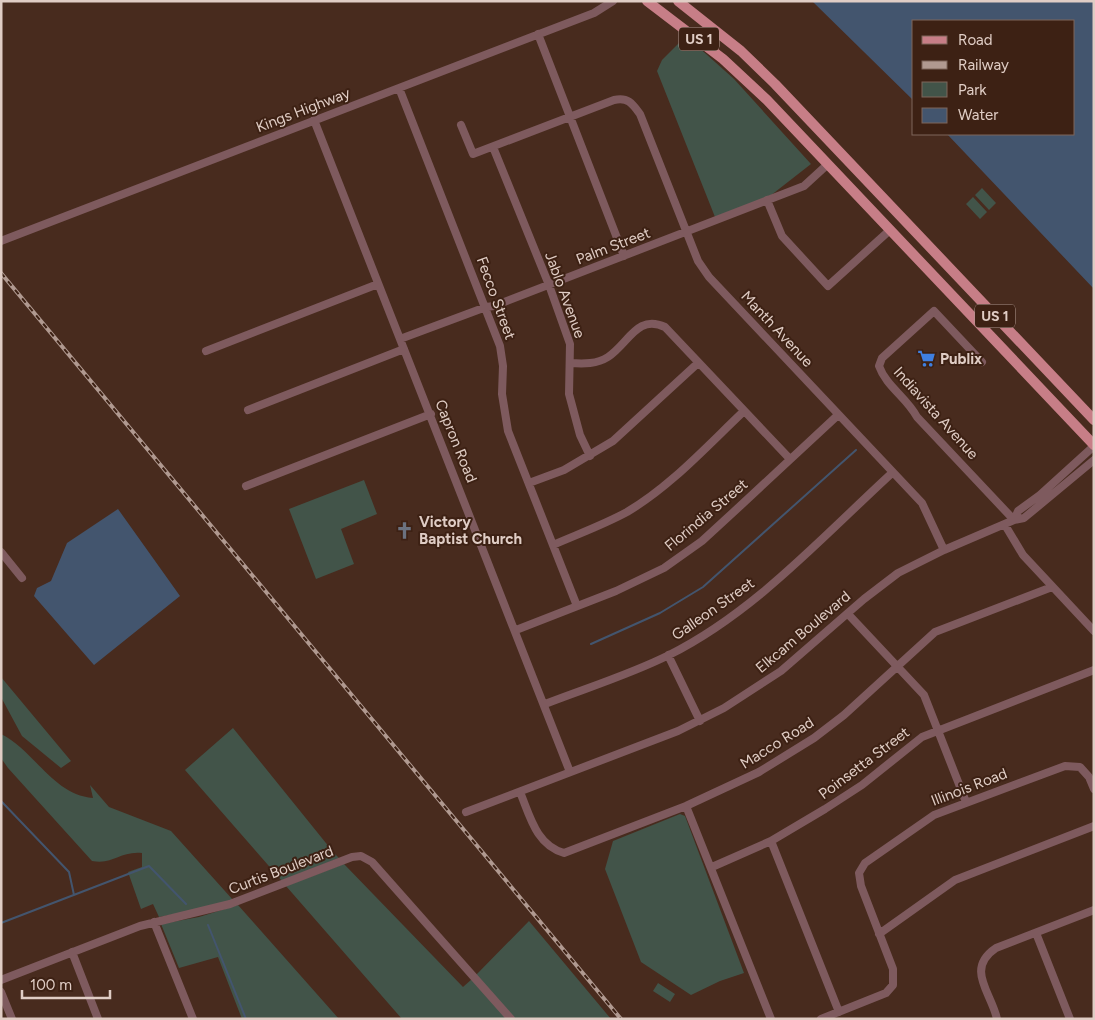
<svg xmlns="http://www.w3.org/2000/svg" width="1095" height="1020" font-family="Figtree,sans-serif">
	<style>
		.green { fill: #425449 }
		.water { fill: #43556e }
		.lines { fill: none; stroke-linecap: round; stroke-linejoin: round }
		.stream { stroke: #43556e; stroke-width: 2 }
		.minor { stroke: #7e5a5e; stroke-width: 8 }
		.major { stroke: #c77e87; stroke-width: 10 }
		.rail-casing { stroke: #b09990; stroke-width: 4 }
		.rail { stroke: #3d2114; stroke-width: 2; stroke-dasharray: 5.5; stroke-linecap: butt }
		.labels { text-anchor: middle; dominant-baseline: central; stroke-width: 4; stroke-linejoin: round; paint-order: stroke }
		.shield { fill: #3d2114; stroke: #af9990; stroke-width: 1 }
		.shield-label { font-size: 14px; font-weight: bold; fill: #e0cdc5 }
		.street-label { font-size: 15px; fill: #e0cdc5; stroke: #3d2114 }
		.poi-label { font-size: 15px; font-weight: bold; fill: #e0cdc5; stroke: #3d2114; text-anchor: start }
	</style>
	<rect width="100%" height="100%" fill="#482b1e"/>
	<path class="green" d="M686,36L734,79L811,164L770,196L715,217L657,71L662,60Z
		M982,188L996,203L989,210L975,195Z
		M973,197L987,212L980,219L966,204Z
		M364,480L377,514L341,529L354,564L316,579L289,509Z
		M1,677L71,761L61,768L22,736L1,697Z
		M233,728L334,853L339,858L282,881L185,770Z
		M1,734C35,751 53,795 93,798L90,785L109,807L171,831L233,900L197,910L159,917L153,904L141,909L128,872L142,867V853C119,851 114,865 92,861L8,768L1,758Z
		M680,814L685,816L744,973L720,981L691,995L641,962L605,869L613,841Z
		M344,864L463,987L472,979L507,1019H402L286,886Z
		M238,905L339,1019H242L218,957L179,968L161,924L199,917Z
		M529,921L611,1019H515L476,975Z
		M658,983L675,994L670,1002L653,991Z"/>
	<path class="water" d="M812,1H1094V289L947,134H1074V21H914V101Z
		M118,509L180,596L94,665L34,596L37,588L51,581L67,543Z"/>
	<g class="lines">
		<path class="stream" d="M591,644L660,613L703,587L856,450
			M1,801L69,872L74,895
			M1,923L149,866L186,904
			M208,925L246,1019"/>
		<path class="minor" d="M538,34L624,256
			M399,88L500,346L503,366L502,394L508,431L577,606
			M314,120L570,772
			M461,125L473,154L614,100C628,97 632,103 640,114L698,261L709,277L922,503L944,550
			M493,147L549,285L570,344L569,394L580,435L590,456
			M767,200L782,236L828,286L890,230
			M1,241L594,13L613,1
			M400,339L486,307L494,306L804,186L828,164
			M206,351L378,284
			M982,362L934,311L882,358L879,366C886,386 907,398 917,417L1014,520
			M570,363C584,364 597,364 608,357C629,343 637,314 665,327L789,458
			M248,410L404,349
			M529,483L564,470L613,441L698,363
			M246,486L431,414
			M1014,520L1018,511L1040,495L1094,446
			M1005,525L1023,555L1094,631
			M553,545C578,534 603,525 627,512C671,486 707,446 744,411
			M1,552L22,578
			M848,614L924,695L966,802
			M516,630L616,591L664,568L702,541L739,507L838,415
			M668,655L700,721
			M545,704C586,688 629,675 669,655C755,612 822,537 892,473
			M520,792C530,816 536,845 564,853L686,806L759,772L814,738L844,715L935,632L1052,587
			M686,806L771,1019
			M466,812L678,731L724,708L781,671L864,599L898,573L944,550L1014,520L1024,518L1094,460
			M771,841L839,1012
			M712,867L771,841L825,809L862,785L922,737L1094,670
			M154,922L193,1019
			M1036,933L1070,1019
			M879,934L955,880L1094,826
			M72,952L98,1019
			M1,980L140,926L230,904L352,857L361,856L372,862L511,1019
			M1,992L12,1019
			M821,1019L886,993L893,985V969L861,886L859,873L865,863L934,815L1065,766L1080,767L1089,777L1094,789
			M997,1019C991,992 965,969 996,948L1094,910"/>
		<path class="major" d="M647,1L723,59L767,100L1094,445
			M678,1L741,51L775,84L1094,420"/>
		<defs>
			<path id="rail" d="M1,273L621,1019"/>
		</defs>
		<use href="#rail" class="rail-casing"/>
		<use href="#rail" class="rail"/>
	</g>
	<defs>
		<symbol id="supermarket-bare" viewBox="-9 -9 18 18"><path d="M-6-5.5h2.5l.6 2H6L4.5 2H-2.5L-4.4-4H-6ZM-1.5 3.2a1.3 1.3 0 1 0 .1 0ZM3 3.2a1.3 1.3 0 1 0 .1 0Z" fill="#3f7fe0" stroke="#3d2114" stroke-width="2.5" paint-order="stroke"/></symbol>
		<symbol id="church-bare" viewBox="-9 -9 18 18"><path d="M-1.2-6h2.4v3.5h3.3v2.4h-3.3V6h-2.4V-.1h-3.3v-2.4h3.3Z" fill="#6b7280" stroke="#3d2114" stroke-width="2.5" paint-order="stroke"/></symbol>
	</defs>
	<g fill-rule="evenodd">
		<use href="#supermarket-bare" x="914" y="346" width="25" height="25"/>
		<use href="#church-bare" x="392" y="518" width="25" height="25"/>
	</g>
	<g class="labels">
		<g class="shield">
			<rect x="679" y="27.5" width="40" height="23" rx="4"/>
			<rect x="975" y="304.5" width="40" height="23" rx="4"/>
		</g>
		<g class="shield-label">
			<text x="699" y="39">US 1</text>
			<text x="995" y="316">US 1</text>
		</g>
		<g class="street-label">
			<text transform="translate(303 110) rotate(-21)">Kings Highway</text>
			<text transform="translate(613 246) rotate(-21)">Palm Street</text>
			<text transform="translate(565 295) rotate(70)">Jablo Avenue</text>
			<text transform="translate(496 298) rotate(70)">Fecco Street</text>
			<text transform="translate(777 329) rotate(47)">Manth Avenue</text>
			<text transform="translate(936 413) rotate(48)">Indiavista Avenue</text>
			<text transform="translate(456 441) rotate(68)">Capron Road</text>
			<text transform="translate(706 515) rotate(-40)">Florindia Street</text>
			<text transform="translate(713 609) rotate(-35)">Galleon Street</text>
			<text transform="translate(803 632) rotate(-40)">Elkcam Boulevard</text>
			<text transform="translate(777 743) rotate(-32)">Macco Road</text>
			<text transform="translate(864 763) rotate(-37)">Poinsetta Street</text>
			<text transform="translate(969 787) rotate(-21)">Illinois Road</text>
			<text transform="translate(281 870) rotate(-21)">Curtis Boulevard</text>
		</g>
		<g class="poi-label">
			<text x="940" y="359">Publix</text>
			<text x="419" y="522">Victory<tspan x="419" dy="17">Baptist Church</tspan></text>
		</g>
	</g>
	<rect width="1095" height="1020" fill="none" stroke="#e0cdc5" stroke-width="5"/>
	<rect x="912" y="20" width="162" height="115" fill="#3d2114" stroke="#7e665b"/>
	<rect x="922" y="36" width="25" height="8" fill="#c77e87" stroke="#7e665b"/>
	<text x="958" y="45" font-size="15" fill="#e0cdc5">Road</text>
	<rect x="922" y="61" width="25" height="8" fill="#b09990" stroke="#7e665b"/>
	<text x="958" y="70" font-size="15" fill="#e0cdc5">Railway</text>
	<rect x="922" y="82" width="25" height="15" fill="#425449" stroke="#7e665b"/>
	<text x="958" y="95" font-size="15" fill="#e0cdc5">Park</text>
	<rect x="922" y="108" width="25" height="15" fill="#43556e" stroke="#7e665b"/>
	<text x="958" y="120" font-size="15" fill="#e0cdc5">Water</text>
	<path d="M22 990v8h88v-8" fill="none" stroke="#e0cdc5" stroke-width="2.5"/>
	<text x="30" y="990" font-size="15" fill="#e0cdc5" stroke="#3d2114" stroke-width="4" paint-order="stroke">100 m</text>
</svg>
